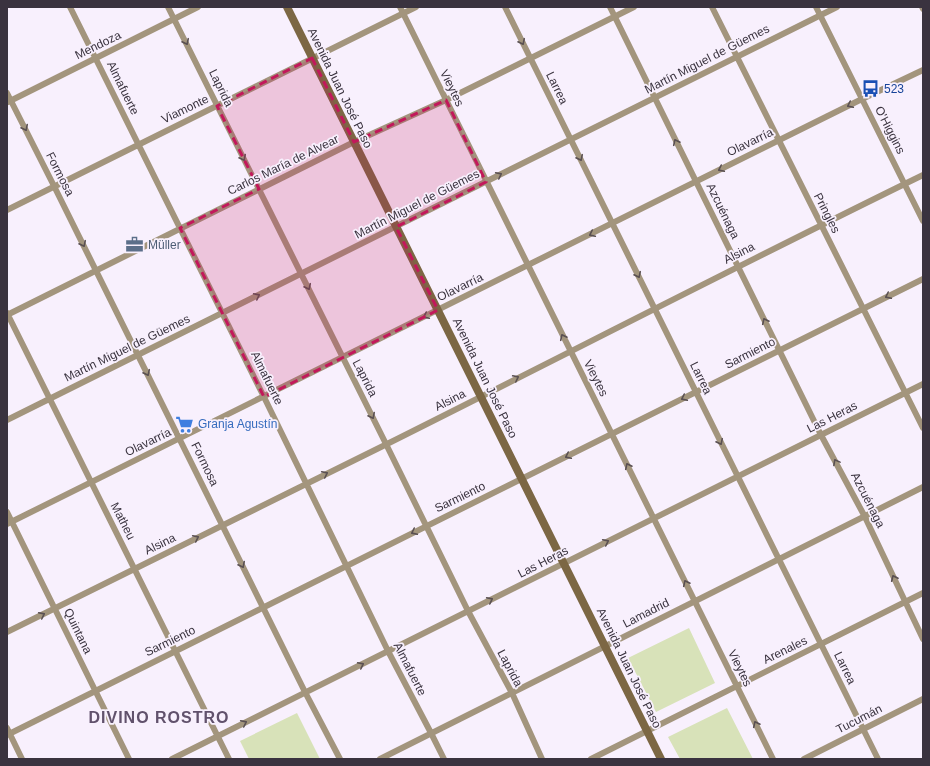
<svg xmlns="http://www.w3.org/2000/svg" width="930" height="766" font-family="Helvetica,sans-serif">
	<style>
		.green { fill: #d8e2b9 }
		.lines { fill: none; stroke-linecap: round; stroke-linejoin: round }
		.minor { stroke: #a3957d; stroke-width: 6 }
		.secondary { stroke: #7c6744; stroke-width: 8 }
		.oneway { stroke: #5a5052 }
		.marked { fill: #c2185b; fill-opacity: 0.2; stroke: #c2185b; stroke-width: 3; stroke-dasharray: 8 5; stroke-linejoin: round }
		.labels { text-anchor: middle; dominant-baseline: central; stroke-width: 3.5; stroke-linejoin: round; paint-order: stroke }
		.street-label { font-size: 12px; fill: #3a333f; stroke: #f8f0fd }
		.transit-label { font-size: 12px; fill: #164399; stroke: #f8f0fd; text-anchor: start }
		.service-label { font-size: 12px; fill: #4e5e75; stroke: #f8f0fd; text-anchor: start }
		.shop-label { font-size: 12px; fill: #366cbe; stroke: #f8f0fd; text-anchor: start }
		.district-label { font-size: 16px; font-weight: bold; letter-spacing: 1px; fill: #61516c; stroke: #f8f0fd }
	</style>
	<rect width="100%" height="100%" fill="#f8f0fd"/>
	<path class="green" d="M689,628L715,683L656,712L628,658Z
		M727,708L753,759H680L668,737Z
		M297,713L320,759H249L240,741Z"/>
	<g class="lines">
		<path class="minor" d="M70,7L264,397L388,651L431,733L444,759
			M168,7L386,444L468,611L512,693L542,759
			M400,7L773,759
			M505,7L878,759
			M610,7L821,435L865,517L923,639
			M712,7L923,428
			M816,7L923,221
			M922,7L923,9
			M7,93L54,186L305,692L340,759
			M8,102L198,7
			M7,210L416,7
			M7,313L229,759
			M7,315L354,142L446,100L634,7
			M7,420L837,7
			M7,512L129,759
			M7,524L862,99L923,70
			M7,632C133,570 259,508 385,445C565,355 743,263 923,175
			M7,728L22,759
			M7,735L923,279
			M172,759L923,384
			M380,759L923,487
			M591,759L923,593
			M804,759L923,699"/>
		<path class="secondary" d="M287,7L661,759"/>
	</g>
	<defs><path id="oneway-chevron" d="M-2-3.5L2.5 0L-2 3.5" fill="none" stroke-width="1.6" stroke-linecap="round" stroke-linejoin="round"/></defs>
	<g class="oneway">
		<use href="#oneway-chevron" transform="translate(186 42) rotate(64)"/>
		<use href="#oneway-chevron" transform="translate(522 42) rotate(64)"/>
		<use href="#oneway-chevron" transform="translate(850 105) rotate(154)"/>
		<use href="#oneway-chevron" transform="translate(25 128) rotate(63)"/>
		<use href="#oneway-chevron" transform="translate(676 142) rotate(-116)"/>
		<use href="#oneway-chevron" transform="translate(243 158) rotate(63)"/>
		<use href="#oneway-chevron" transform="translate(580 158) rotate(64)"/>
		<use href="#oneway-chevron" transform="translate(721 169) rotate(154)"/>
		<use href="#oneway-chevron" transform="translate(499 175) rotate(-27)"/>
		<use href="#oneway-chevron" transform="translate(592 234) rotate(154)"/>
		<use href="#oneway-chevron" transform="translate(83 244) rotate(64)"/>
		<use href="#oneway-chevron" transform="translate(638 275) rotate(64)"/>
		<use href="#oneway-chevron" transform="translate(308 287) rotate(64)"/>
		<use href="#oneway-chevron" transform="translate(257 296) rotate(-27)"/>
		<use href="#oneway-chevron" transform="translate(888 296) rotate(154)"/>
		<use href="#oneway-chevron" transform="translate(426 316) rotate(154)"/>
		<use href="#oneway-chevron" transform="translate(765 321) rotate(-116)"/>
		<use href="#oneway-chevron" transform="translate(563 337) rotate(-116)"/>
		<use href="#oneway-chevron" transform="translate(147 373) rotate(64)"/>
		<use href="#oneway-chevron" transform="translate(516 378) rotate(-27)"/>
		<use href="#oneway-chevron" transform="translate(684 398) rotate(154)"/>
		<use href="#oneway-chevron" transform="translate(372 416) rotate(63)"/>
		<use href="#oneway-chevron" transform="translate(720 442) rotate(64)"/>
		<use href="#oneway-chevron" transform="translate(568 456) rotate(154)"/>
		<use href="#oneway-chevron" transform="translate(836 462) rotate(-118)"/>
		<use href="#oneway-chevron" transform="translate(628 466) rotate(-116)"/>
		<use href="#oneway-chevron" transform="translate(325 474) rotate(-26)"/>
		<use href="#oneway-chevron" transform="translate(414 532) rotate(154)"/>
		<use href="#oneway-chevron" transform="translate(196 538) rotate(-26)"/>
		<use href="#oneway-chevron" transform="translate(606 542) rotate(-26)"/>
		<use href="#oneway-chevron" transform="translate(242 565) rotate(63)"/>
		<use href="#oneway-chevron" transform="translate(894 578) rotate(-115)"/>
		<use href="#oneway-chevron" transform="translate(686 583) rotate(-116)"/>
		<use href="#oneway-chevron" transform="translate(490 600) rotate(-27)"/>
		<use href="#oneway-chevron" transform="translate(42 615) rotate(-26)"/>
		<use href="#oneway-chevron" transform="translate(361 665) rotate(-27)"/>
		<use href="#oneway-chevron" transform="translate(244 723) rotate(-26)"/>
		<use href="#oneway-chevron" transform="translate(756 724) rotate(-116)"/>
	</g>
	<path class="marked" d="M312,58L354,142L446,100L486,182L396,227L438,310L264,397L180,228L259,189L217,106Z"/>
	<defs>
		<symbol id="bus-bare" viewBox="-9 -9 18 18"><path d="M-5-6H5V4H4V6H2V4H-2V6H-4V4H-5ZM-3.5-4V0h7V-4ZM-3.5 1.2v1.5H-2V1.2ZM2 1.2v1.5H3.5V1.2Z" fill="#1a4fb4" stroke="#f8f0fd" stroke-width="2.5" paint-order="stroke"/></symbol>
		<symbol id="office-bare" viewBox="-9 -9 18 18"><path d="M-6-3h4V-5.5h4V-3h4V5H-6ZM-1-4.5V-3h2v-1.5ZM-6 0V1H6V0Z" fill="#5c6f8a" stroke="#f8f0fd" stroke-width="2.5" paint-order="stroke"/></symbol>
		<symbol id="supermarket-bare" viewBox="-9 -9 18 18"><path d="M-6-5.5h2.5l.6 2H6L4.5 2H-2.5L-4.4-4H-6ZM-1.5 3.2a1.3 1.3 0 1 0 .1 0ZM3 3.2a1.3 1.3 0 1 0 .1 0Z" fill="#3f7fe0" stroke="#f8f0fd" stroke-width="2.5" paint-order="stroke"/></symbol>
	</defs>
	<g fill-rule="evenodd">
		<use href="#bus-bare" x="858" y="76" width="25" height="25"/>
		<use href="#office-bare" x="122" y="232" width="25" height="25"/>
		<use href="#supermarket-bare" x="172" y="412" width="25" height="25"/>
	</g>
	<g class="labels">
		<g class="street-label">
			<text transform="translate(98 45) rotate(-26)">Mendoza</text>
			<text transform="translate(707 59) rotate(-27)">Martín Miguel de Güemes</text>
			<text transform="translate(123 88) rotate(64)">Almafuerte</text>
			<text transform="translate(221 88) rotate(64)">Laprida</text>
			<text transform="translate(340 88) rotate(64)">Avenida Juan José Paso</text>
			<text transform="translate(452 88) rotate(64)">Vieytes</text>
			<text transform="translate(557 88) rotate(64)">Larrea</text>
			<text transform="translate(185 109) rotate(-26)">Viamonte</text>
			<text transform="translate(890 130) rotate(63)">O'Higgins</text>
			<text transform="translate(750 142) rotate(-26)">Olavarría</text>
			<text transform="translate(283 165) rotate(-26)">Carlos María de Alvear</text>
			<text transform="translate(60 174) rotate(63)">Formosa</text>
			<text transform="translate(417 204) rotate(-27)">Martín Miguel de Güemes</text>
			<text transform="translate(723 211) rotate(64)">Azcuénaga</text>
			<text transform="translate(827 213) rotate(63)">Pringles</text>
			<text transform="translate(739 253) rotate(-27)">Alsina</text>
			<text transform="translate(460 287) rotate(-26)">Olavarría</text>
			<text transform="translate(127 348) rotate(-26)">Martín Miguel de Güemes</text>
			<text transform="translate(750 353) rotate(-27)">Sarmiento</text>
			<text transform="translate(267 378) rotate(64)">Almafuerte</text>
			<text transform="translate(365 378) rotate(63)">Laprida</text>
			<text transform="translate(485 378) rotate(64)">Avenida Juan José Paso</text>
			<text transform="translate(596 378) rotate(63)">Vieytes</text>
			<text transform="translate(701 378) rotate(64)">Larrea</text>
			<text transform="translate(450 400) rotate(-27)">Alsina</text>
			<text transform="translate(832 417) rotate(-27)">Las Heras</text>
			<text transform="translate(148 442) rotate(-26)">Olavarría</text>
			<text transform="translate(205 464) rotate(64)">Formosa</text>
			<text transform="translate(460 497) rotate(-26)">Sarmiento</text>
			<text transform="translate(868 500) rotate(63)">Azcuénaga</text>
			<text transform="translate(123 521) rotate(63)">Matheu</text>
			<text transform="translate(160 544) rotate(-26)">Alsina</text>
			<text transform="translate(543 562) rotate(-27)">Las Heras</text>
			<text transform="translate(646 613) rotate(-27)">Lamadrid</text>
			<text transform="translate(78 631) rotate(64)">Quintana</text>
			<text transform="translate(170 641) rotate(-26)">Sarmiento</text>
			<text transform="translate(785 650) rotate(-26)">Arenales</text>
			<text transform="translate(510 668) rotate(62)">Laprida</text>
			<text transform="translate(629 668) rotate(64)">Avenida Juan José Paso</text>
			<text transform="translate(740 668) rotate(64)">Vieytes</text>
			<text transform="translate(845 668) rotate(64)">Larrea</text>
			<text transform="translate(410 669) rotate(63)">Almafuerte</text>
			<text transform="translate(859 719) rotate(-27)">Tucumán</text>
		</g>
		<g class="transit-label">
			<text x="884" y="89">523</text>
		</g>
		<g class="service-label">
			<text x="148" y="245">Müller</text>
		</g>
		<g class="shop-label">
			<text x="198" y="424">Granja Agustín</text>
		</g>
		<g class="district-label">
			<text x="159" y="717">DIVINO ROSTRO</text>
		</g>
	</g>
	<rect width="930" height="766" fill="none" stroke="#3a333f" stroke-width="16"/>
</svg>
